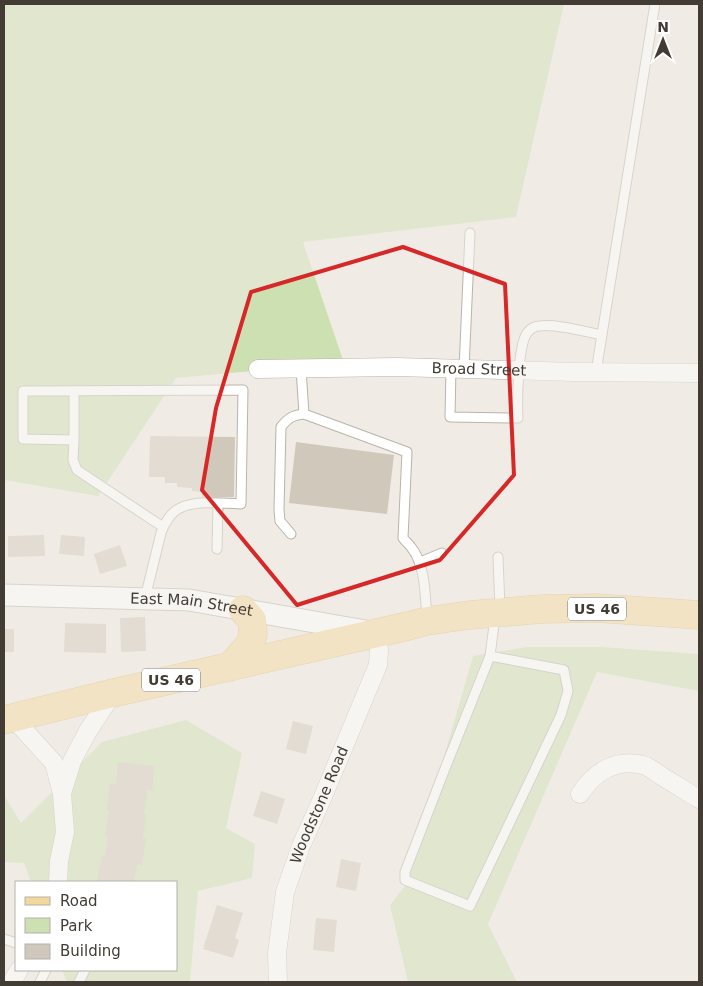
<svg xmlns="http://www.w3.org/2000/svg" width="703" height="986" font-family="'DejaVu Sans',sans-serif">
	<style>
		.green { fill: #cce0b1 }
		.building { fill: #d0c8bb }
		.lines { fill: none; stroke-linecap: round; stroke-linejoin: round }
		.service-casing { stroke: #bab4a8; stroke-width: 11 }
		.minor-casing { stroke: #bab4a8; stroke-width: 19 }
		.tertiary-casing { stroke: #bab4a8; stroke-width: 23 }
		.primary-casing { stroke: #d6b46d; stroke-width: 29 }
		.service { stroke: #fff; stroke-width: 9 }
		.minor { stroke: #fff; stroke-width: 18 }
		.tertiary { stroke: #fff; stroke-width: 21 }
		.primary { stroke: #f3d89b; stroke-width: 28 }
		.marked { fill: none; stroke: #d62828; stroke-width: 4; stroke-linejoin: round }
		.labels { text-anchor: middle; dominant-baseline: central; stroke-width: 5; stroke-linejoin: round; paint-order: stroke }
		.shield { fill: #fff; stroke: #7b7672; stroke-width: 1 }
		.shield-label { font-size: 14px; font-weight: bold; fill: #423c35 }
		.street-label { font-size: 15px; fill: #423c35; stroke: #fff }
	</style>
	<rect width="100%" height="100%" fill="#f0ece5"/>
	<path class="green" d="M4,4H564L516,217L303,242L344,363L176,378L98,496L4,480Z
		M527,647H602L699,654V691L597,672L488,924L517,982H408L390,905L408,882L473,656Z
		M186,720L242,753L226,828L255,844L252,878L198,891L190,982H67L62,970H176V882H31L24,863L4,862V795L21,823L102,742Z"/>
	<path class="building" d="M150,436L235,437L234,497H202V492L192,491V488L177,487V483H165V477H149Z
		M296,442L394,455L387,514L289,503Z
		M44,535L45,556L8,557V536Z
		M61,535L85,537L84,556L59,554Z
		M120,545L127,566L100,574L94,554Z
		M145,617L146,651L121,652L120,618Z
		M65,623L106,624V653L64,652Z
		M4,629H14V652H4Z
		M293,721L313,726L306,754L286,749Z
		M118,762L154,766L152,791L147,790L144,814H146L143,838H146L142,865L137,864L134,882H97L102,856H105L108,837L105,836L109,811L107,810L110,784H116Z
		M261,791L285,799L277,824L253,816Z
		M341,859L361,863L356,891L336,887Z
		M217,905L243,913L235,938L239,940L233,958L203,949Z
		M316,918L337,920L334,952L313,950Z"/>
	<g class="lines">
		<defs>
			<path id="service" d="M451,368L450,417L518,418C517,401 518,345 527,333C530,329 535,326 540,326C554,323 586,332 602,335
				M301,369L304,414L407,452L403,538C405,541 409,544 411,547C426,565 425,597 427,619
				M464,369L470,233
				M596,372L655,4
				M74,391V440
				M291,534L280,521L279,510L281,427C288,418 293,415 304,414
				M217,549L218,503
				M498,557L500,609
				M420,562L442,553
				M145,598L161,533C164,524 171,512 180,508C196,500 223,503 241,504L243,390L23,391V439L74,440L73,460L77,470L163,527
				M490,656L564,670L568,691L561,715L470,906L405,880V872L446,766L490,656L495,617
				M4,939L16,943
				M40,982L46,970
				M79,982L85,970"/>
			<g id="minor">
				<path id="s1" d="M258,369L397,367L575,372L699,373"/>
				<path d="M13,718L54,763L62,794L65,832L59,861L58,882"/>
				<path d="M62,793L72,761L88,731L113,693"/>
				<path d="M580,794C594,772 616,758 643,765C650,767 657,773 663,777C675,784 687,792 699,799"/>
				<path d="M12,982L19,970"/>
				<path id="s2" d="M278,982L277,953L285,892L301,846L322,799L378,665L379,650L376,633"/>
			</g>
			<g id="tertiary">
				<path id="s3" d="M4,595L189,600L371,632"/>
			</g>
			<path id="primary" d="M230,667L250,644L253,634L252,620L243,610
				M4,720L113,693L408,626L427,621L470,615L542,609L596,608L699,615"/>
		</defs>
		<use href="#service" class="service-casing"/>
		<use href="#minor" class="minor-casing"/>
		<use href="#tertiary" class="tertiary-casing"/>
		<use href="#primary" class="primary-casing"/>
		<use href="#service" class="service"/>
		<use href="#minor" class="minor"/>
		<use href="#tertiary" class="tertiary"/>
		<use href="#primary" class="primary"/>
	</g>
	<path d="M0 0H703V986H0ZM403,247L505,284L514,475L440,560L297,605L202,490L216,408L251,292Z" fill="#f0ece5" fill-opacity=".55" fill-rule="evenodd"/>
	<path class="marked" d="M403,247L505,284L514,475L440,560L297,605L202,490L216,408L251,292Z"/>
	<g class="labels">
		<g class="shield">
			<rect x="568" y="597.5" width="58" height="23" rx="4"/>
			<rect x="142" y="668.5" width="58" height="23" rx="4"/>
		</g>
		<g class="shield-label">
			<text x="597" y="609">US 46</text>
			<text x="171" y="680">US 46</text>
		</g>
		<g class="street-label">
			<text stroke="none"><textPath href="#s1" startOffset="221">Broad Street</textPath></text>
			<text stroke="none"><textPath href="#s3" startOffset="188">East Main Street</textPath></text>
			<text stroke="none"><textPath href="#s2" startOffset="184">Woodstone Road</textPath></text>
		</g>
	</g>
	<rect width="703" height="986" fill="none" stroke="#423c35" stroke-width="10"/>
	<rect x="15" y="881" width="162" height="90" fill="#ffffff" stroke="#b3b1ae"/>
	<rect x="25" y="897" width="25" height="8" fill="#f3d89b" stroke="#b3b1ae"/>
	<text x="60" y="906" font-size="15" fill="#423c35">Road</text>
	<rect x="25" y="918" width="25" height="15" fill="#cce0b1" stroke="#b3b1ae"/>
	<text x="60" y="931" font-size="15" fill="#423c35">Park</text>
	<rect x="25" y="944" width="25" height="15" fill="#d0c8bb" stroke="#b3b1ae"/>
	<text x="60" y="956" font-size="15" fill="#423c35">Building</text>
	<g transform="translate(663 40)" stroke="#ffffff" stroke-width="4" paint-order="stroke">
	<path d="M0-4L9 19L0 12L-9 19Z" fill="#423c35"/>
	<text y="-8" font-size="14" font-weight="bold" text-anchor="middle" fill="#423c35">N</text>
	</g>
</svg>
